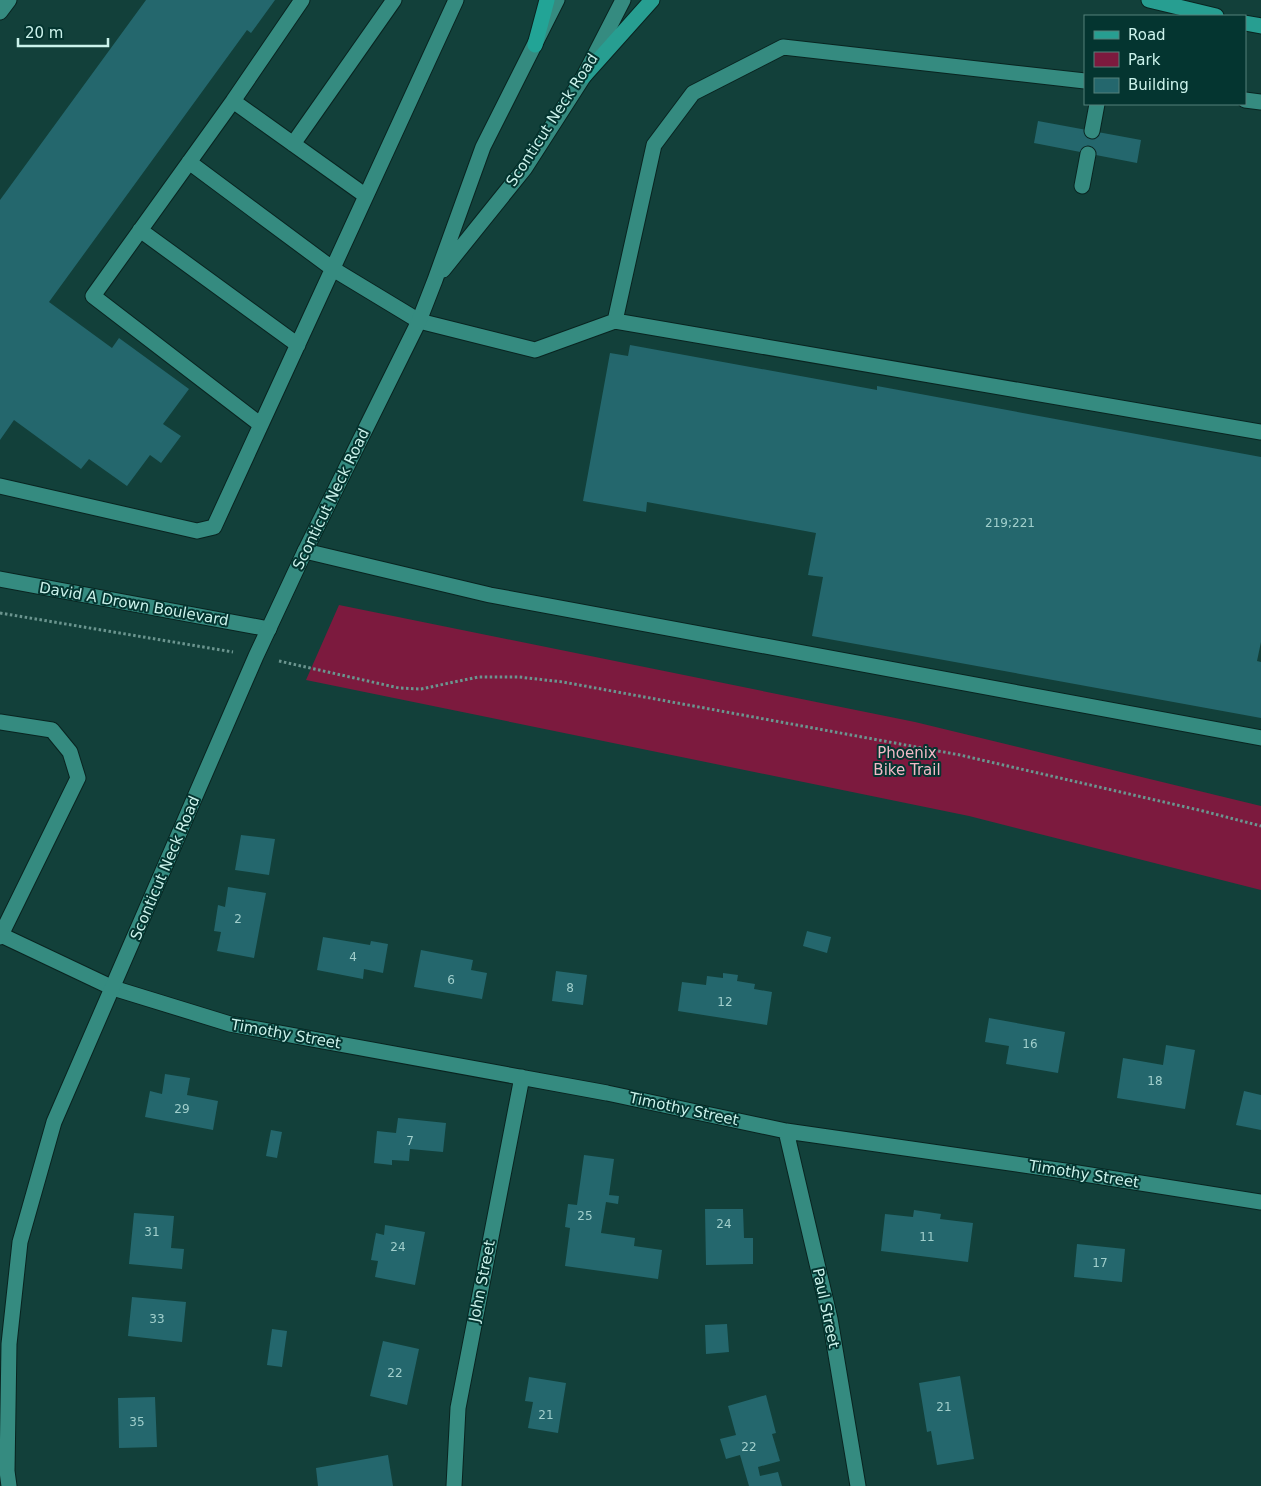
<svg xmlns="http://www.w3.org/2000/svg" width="1261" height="1486" font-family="'DejaVu Sans',sans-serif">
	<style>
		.green { fill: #7c1a3e }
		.building { fill: #24676d }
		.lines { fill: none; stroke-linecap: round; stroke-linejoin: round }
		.service-casing { stroke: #092420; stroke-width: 17 }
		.minor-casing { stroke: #092420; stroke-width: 17 }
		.tertiary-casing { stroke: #092420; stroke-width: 17 }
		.secondary-casing { stroke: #092420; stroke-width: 17 }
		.primary-casing { stroke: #092420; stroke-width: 17 }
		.trunk-casing { stroke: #092420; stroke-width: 17 }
		.path { stroke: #6b958f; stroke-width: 3; stroke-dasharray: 2.5 2.5; stroke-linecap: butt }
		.service { stroke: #358b80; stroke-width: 15 }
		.minor { stroke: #358b80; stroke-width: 15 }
		.tertiary { stroke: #358b80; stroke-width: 15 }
		.secondary { stroke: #358b80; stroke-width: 15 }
		.primary { stroke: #279e91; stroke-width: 15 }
		.trunk { stroke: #22a496; stroke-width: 15 }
		.labels { text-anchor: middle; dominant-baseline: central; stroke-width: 4; stroke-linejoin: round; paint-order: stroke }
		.number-label { font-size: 12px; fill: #a1cfcc }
		.street-label { font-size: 15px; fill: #cbf2eb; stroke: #043530 }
		.park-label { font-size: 15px; fill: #f2b9c6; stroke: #043530 }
	</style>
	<rect width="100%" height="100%" fill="#12403a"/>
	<path class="green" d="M339,605L915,722L1261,806V890L969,816L306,680Z"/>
	<path class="building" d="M146,0H275L251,33L247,30L49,302L112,348L119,338L189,389L163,424L181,436L161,463L150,455L127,486L89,459L81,469L14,420L0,440V200Z
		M1038,121L1141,140L1137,163L1034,143Z
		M630,345L877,390V386L1261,457V642L1257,661L1261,662V718L812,636L823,577L808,575L816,533L647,502L646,512L583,501L610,353L628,356Z
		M241,835L275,839L269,875L235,870Z
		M228,887L266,893L254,958L217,951L221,932L214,931L218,905L225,907Z
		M807,931L831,937L827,953L803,946Z
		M323,937L370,945L371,941L388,944L383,973L364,969L363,979L317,970Z
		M421,950L473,960L471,970L487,973L482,999L414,987Z
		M556,971L587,975L583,1005L552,1001Z
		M723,973L738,975L737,981L755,984L754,989L772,992L767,1025L678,1011L682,982L706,985L707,976L723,978Z
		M989,1018L1065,1032L1058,1073L1006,1064L1009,1046L985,1042Z
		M1166,1045L1195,1050L1185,1109L1117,1098L1123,1058L1163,1065Z
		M165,1074L190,1078L187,1095L218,1101L213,1130L145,1117L150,1091L162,1094Z
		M1244,1091L1261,1095V1130L1236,1125Z
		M398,1118L446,1123L443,1152L410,1149L409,1161L392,1160V1165L374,1163L377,1131L396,1133Z
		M271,1130L282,1132L277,1158L266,1156Z
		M584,1155L614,1159L609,1195L619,1196L618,1204L606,1202L601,1233L635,1238L634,1246L662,1250L658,1279L565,1266L570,1228L565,1227L568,1204L577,1205Z
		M705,1209H743L744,1238H753V1264L706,1265Z
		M914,1210L941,1214L940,1219L973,1223L968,1262L881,1251L885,1214L913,1217Z
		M134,1213L174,1216L171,1248L184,1249L182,1269L129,1264Z
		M385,1225L425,1232L415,1285L375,1277L378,1261L371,1260L376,1233L384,1235Z
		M1077,1244L1125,1249L1122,1282L1074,1277Z
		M132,1297L186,1302L182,1342L128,1336Z
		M727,1324L729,1352L706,1354L705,1325Z
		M272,1329L287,1331L282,1367L267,1365Z
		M383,1341L419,1349L407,1405L370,1396Z
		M960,1376L974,1459L937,1465L931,1431L927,1432L919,1383Z
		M529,1377L566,1383L558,1433L528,1428L533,1402L525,1401Z
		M766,1395L776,1433L772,1434L780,1461L758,1467L760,1476L778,1472L782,1486H749L740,1455L726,1459L720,1439L736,1435L728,1406Z
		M155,1397L157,1447L119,1448L118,1398Z
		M388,1455L393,1486H318L316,1468Z"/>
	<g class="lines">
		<defs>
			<path id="service" d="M0,12L9,0
				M1245,100L1261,102
				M233,101L366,196
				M1092,131L1097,104
				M293,144L394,0
				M189,162L333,269L419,321L535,350L615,321L1261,432
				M1082,186L1088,154
				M140,230L298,345
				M615,321L654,145L693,93L783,47L1085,81
				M261,425L93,296L233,101L302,0
				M0,486L197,531L214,527L456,0
				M305,551L490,595L1261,738
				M0,722L52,730L70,752L78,778L0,937
				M1,935L113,988"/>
			<path id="minor" d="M113,988L230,1024L607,1093L786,1131L1065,1171L1261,1202
				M786,1131L830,1319L858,1486
				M454,1486L458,1408L522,1077"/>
			<path id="tertiary" d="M0,579L269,629"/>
			<path id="secondary" d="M443,270L525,168L584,76L623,0
				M9,1486L7,1471L9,1344L20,1242L54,1122L256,656L305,551L419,321L435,280L483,147L557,0"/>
			<path id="primary" d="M1149,0L1216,16
				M1245,23L1261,26
				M584,76L652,0"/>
			<path id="trunk" d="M535,45L547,0"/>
		</defs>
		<use href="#service" class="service-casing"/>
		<use href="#minor" class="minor-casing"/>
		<use href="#tertiary" class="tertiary-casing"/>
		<use href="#secondary" class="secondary-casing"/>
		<use href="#primary" class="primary-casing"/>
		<use href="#trunk" class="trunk-casing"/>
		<path class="path" d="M0,613L233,652
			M279,661L399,688L421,689L478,677H519L563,682L960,755L1203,811L1261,826"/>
		<use href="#service" class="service"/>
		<use href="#minor" class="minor"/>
		<use href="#tertiary" class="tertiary"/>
		<use href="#secondary" class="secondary"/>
		<use href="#primary" class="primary"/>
		<use href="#trunk" class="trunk"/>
	</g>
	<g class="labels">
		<g class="number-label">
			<text x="1010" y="523">219;221</text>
			<text x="238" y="919">2</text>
			<text x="353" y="957">4</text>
			<text x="451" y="980">6</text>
			<text x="570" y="988">8</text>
			<text x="725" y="1002">12</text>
			<text x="1030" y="1044">16</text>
			<text x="1155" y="1081">18</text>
			<text x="182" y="1109">29</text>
			<text x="410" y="1141">7</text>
			<text x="585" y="1216">25</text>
			<text x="724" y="1224">24</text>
			<text x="152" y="1232">31</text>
			<text x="927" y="1237">11</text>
			<text x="398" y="1247">24</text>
			<text x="1100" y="1263">17</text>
			<text x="157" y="1319">33</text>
			<text x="395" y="1373">22</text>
			<text x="944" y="1407">21</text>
			<text x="546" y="1415">21</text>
			<text x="137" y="1422">35</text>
			<text x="749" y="1447">22</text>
		</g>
		<g class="street-label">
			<text transform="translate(552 120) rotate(-57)">Sconticut Neck Road</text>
			<text transform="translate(331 499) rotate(-64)">Sconticut Neck Road</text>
			<text transform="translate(134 604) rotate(10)">David A Drown Boulevard</text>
			<text transform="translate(165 868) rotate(-67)">Sconticut Neck Road</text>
			<text transform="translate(286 1034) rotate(10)">Timothy Street</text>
			<text transform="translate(684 1109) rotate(12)">Timothy Street</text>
			<text transform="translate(1084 1174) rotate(9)">Timothy Street</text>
			<text transform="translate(482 1281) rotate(-79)">John Street</text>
			<text transform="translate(826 1308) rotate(78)">Paul Street</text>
		</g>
		<g class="park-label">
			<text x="907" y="753">Phoenix<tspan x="907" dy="17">Bike Trail</tspan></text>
		</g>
	</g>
	<rect x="1084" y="15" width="162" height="90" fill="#043530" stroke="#54817b"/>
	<rect x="1094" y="31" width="25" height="8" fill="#279e91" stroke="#54817b"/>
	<text x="1128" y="40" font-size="15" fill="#cbf2eb">Road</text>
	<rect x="1094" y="52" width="25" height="15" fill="#7c1a3e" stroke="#54817b"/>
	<text x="1128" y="65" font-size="15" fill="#cbf2eb">Park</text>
	<rect x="1094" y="78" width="25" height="15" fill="#24676d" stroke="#54817b"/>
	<text x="1128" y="90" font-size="15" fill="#cbf2eb">Building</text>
	<path d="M18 38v8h90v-8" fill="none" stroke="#cbf2eb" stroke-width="2.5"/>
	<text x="25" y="38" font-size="15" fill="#cbf2eb" stroke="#043530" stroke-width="4" paint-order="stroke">20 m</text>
</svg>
